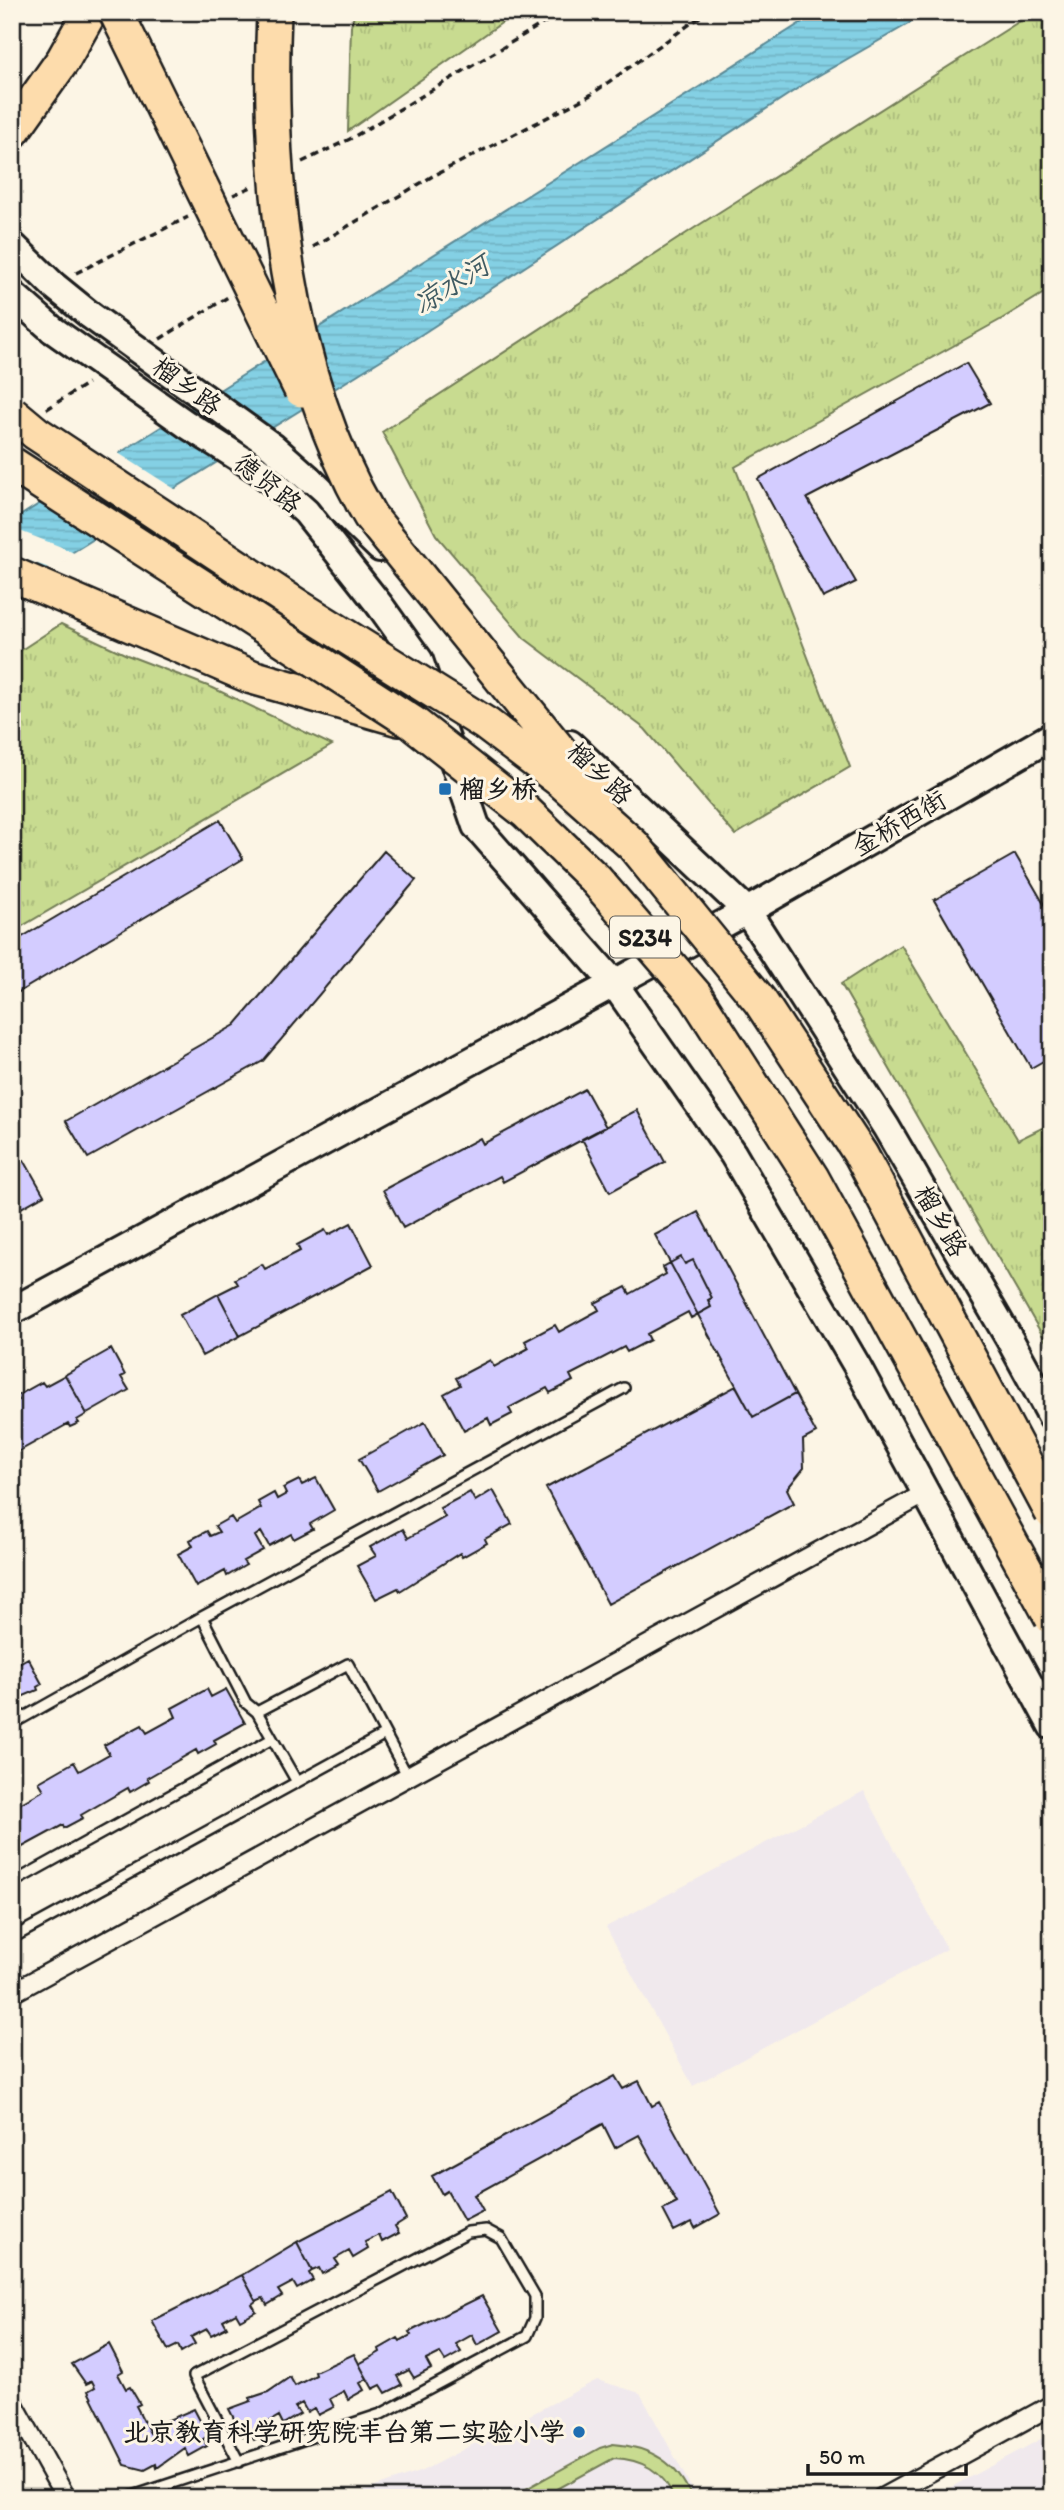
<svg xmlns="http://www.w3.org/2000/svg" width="1064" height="2510" font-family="Itim,'LXGW WenKai TC',sans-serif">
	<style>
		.built { fill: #f0e9ed }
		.grass { fill: url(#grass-tufts); stroke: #727c56; stroke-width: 2 }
		.pitch { fill: #c8db90; stroke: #727c56; stroke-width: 2 }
		.water { fill: url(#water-rules); stroke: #5a8894; stroke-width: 2 }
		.pier { fill: #fcf5e5 }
		.building { fill: #d3ccff; stroke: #1c1c1c; stroke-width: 2 }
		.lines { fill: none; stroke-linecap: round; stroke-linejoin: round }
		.lane-casing { stroke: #1c1c1c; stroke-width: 14 }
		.street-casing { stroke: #1c1c1c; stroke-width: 23 }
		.secondary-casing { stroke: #1c1c1c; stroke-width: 32 }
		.highway-casing { stroke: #1c1c1c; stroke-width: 38 }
		.path { stroke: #1c1c1c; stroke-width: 3.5; stroke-dasharray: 7 5; stroke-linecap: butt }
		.lane { stroke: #fcf5e5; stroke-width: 9 }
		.street { stroke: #fcf5e5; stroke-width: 18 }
		.secondary { stroke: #fcf5e5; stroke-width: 26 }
		.highway { stroke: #fddcac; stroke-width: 33 }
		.secondary-bridge-casing { stroke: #1c1c1c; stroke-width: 32; stroke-linecap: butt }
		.highway-bridge-casing { stroke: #1c1c1c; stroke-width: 38; stroke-linecap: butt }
		.secondary-bridge { stroke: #fcf5e5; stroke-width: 26 }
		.highway-bridge { stroke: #fddcac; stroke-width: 33 }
		.poi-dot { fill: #1f6fb2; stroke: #fcf5e5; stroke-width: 2.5 }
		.labels { text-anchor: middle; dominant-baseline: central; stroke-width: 6; stroke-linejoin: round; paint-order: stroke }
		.shield { fill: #fcf5e5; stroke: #5f5d58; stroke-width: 2 }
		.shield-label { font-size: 24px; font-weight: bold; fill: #1c1c1c }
		.street-label { font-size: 26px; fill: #1c1c1c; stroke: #fcf5e5 }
		.poi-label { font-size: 26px; font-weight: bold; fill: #1c1c1c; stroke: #fcf5e5; text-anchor: start }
		.water-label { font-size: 28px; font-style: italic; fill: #405b62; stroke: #fcf5e5 }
	</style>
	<defs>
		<pattern id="grass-tufts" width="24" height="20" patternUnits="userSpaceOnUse" patternTransform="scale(1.75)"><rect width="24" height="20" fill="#c8db90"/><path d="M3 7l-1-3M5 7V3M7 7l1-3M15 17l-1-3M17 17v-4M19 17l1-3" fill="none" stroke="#abbb7c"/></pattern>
		<pattern id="water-rules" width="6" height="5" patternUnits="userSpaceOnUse" patternTransform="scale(1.75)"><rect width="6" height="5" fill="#84d0e4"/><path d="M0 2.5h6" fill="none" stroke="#71b2c3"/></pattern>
	</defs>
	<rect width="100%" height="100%" fill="#fcf5e5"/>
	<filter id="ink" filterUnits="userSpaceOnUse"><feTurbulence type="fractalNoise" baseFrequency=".0143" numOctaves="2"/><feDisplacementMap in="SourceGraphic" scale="14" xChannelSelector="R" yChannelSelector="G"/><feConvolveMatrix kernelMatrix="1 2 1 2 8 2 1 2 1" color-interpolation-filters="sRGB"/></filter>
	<g filter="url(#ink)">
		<path class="built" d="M864,1791L947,1949L693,2086L606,1927Z
			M597,2380L640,2393L697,2498H343L422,2471Z
			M1052,2433V2498H931Z"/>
		<path class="grass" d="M355,12H517L348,131L351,26Z
			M1034,12H1052V288L1000,320L735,467L850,767L735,835L645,729L524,638L436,535L382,432L699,225Z
			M61,624L127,655L213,688L332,745L12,932V656Z
			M901,945L1018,1140L1052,1123V1352L841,984Z"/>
		<path class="pitch" d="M613,2444C651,2447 677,2462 692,2498H674C664,2471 641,2459 614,2458L541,2498H510L600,2448Z"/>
		<path class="water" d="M818,12H929L809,81L413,340L12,590V521Z"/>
		<path class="pier" d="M115,451L178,491L103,537L42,498Z
			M12,528L59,546L76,554L52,569L12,555Z"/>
		<path class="building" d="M966,363L990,403L807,498L856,582L823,598L758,479Z
			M220,820L243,859L12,996V943Z
			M384,851L416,880L263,1061L88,1158L66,1121L235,1025Z
			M1015,854L1052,918V1056L1031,1068L934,900Z
			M585,1089L606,1127L503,1182L500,1176L403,1228L383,1190L480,1138L483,1144Z
			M637,1110L665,1162L610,1192L582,1139Z
			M24,1160L44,1195L12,1213V1167Z
			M698,1212L795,1394L753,1417L655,1235Z
			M351,1223L373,1265L240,1336L218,1294L238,1284L235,1279L262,1264L265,1269L300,1251L297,1245L325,1230L328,1235Z
			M681,1257L685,1264L693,1260L712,1298L708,1300L711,1307L691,1318L688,1312L647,1334L650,1340L627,1352L624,1347L570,1375L573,1381L550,1393L547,1388L509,1408L512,1414L491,1425L488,1418L464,1431L444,1394L460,1385L456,1378L490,1360L494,1367L529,1348L525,1341L555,1325L559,1332L599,1310L595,1303L626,1287L630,1294L666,1274L663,1267Z
			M218,1294L240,1336L202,1356L180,1315Z
			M111,1349L125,1375L121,1377L129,1390L87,1414L65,1375Z
			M65,1375L87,1414L77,1420L79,1423L70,1427L68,1424L12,1455V1404L19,1400L17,1396L42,1382L45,1386Z
			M736,1386L753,1417L795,1394L816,1433L803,1440L804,1468L787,1489L794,1503L608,1604L546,1488Z
			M425,1422L443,1455L378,1491L359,1459Z
			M316,1478L334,1510L310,1524L313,1529L294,1539L291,1534L269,1546L261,1532L255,1536L263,1550L243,1561L246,1565L227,1576L225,1571L196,1587L178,1554L193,1546L190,1540L207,1531L210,1536L219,1532L215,1526L231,1517L235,1523L261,1508L258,1502L274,1493L277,1499L286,1494L283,1488L299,1480L302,1485Z
			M493,1490L512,1524L485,1539L487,1543L462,1557L460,1553L400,1591L398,1588L376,1599L357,1566L376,1556L370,1547L403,1529L408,1538L445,1517L440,1508L470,1492L475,1501Z
			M28,1658L42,1684L37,1687L38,1690L12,1701V1667Z
			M207,1689L211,1697L226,1689L245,1723L214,1740L216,1744L198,1754L196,1750L147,1778L149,1781L130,1792L128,1788L81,1815L83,1818L64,1828L63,1825L15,1851L17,1855L12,1858V1805L14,1807L44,1790L39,1782L74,1762L79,1771L109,1754L104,1745L142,1725L147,1733L176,1717L172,1708Z
			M615,2076L623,2089L639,2081L652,2106L659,2102L720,2214L695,2228L692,2222L674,2231L663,2210L677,2203L639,2135L615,2148L603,2124L474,2195L483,2211L464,2221L447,2191L442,2194L432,2176Z
			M392,2192L406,2219L395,2226L399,2233L382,2242L379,2235L365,2242L368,2249L353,2258L349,2251L335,2259L339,2265L322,2274L319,2268L312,2271L297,2242Z
			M297,2242L312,2271L309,2273L313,2280L297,2289L293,2282L278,2290L282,2296L267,2305L263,2298L256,2301L242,2275Z
			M242,2275L256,2301L252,2304L256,2311L240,2320L236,2313L223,2320L227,2327L211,2335L207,2329L191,2337L195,2344L181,2352L178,2345L168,2350L152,2321Z
			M482,2296L502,2331L477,2345L472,2335L456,2344L461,2352L445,2361L440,2353L426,2360L431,2369L414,2378L409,2370L397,2376L402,2385L386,2393L381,2385L373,2389L359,2364L380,2352L379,2349L398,2338L400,2341L411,2335L409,2332Z
			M109,2344L123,2371L118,2374L126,2389L130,2387L140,2404L136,2406L150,2433L160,2427L159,2424L194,2409L208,2436L203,2439L207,2446L189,2456L185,2448L157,2468L156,2464L145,2470L125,2465L88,2391L95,2387L92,2381L86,2384L72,2364Z
			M354,2354L367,2379L360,2383L364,2390L348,2399L344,2391L330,2399L334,2407L318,2415L314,2408L307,2412L302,2403L295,2407L300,2414L283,2424L279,2416L267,2423L271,2430L254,2440L249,2432L243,2436L229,2409L251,2401L250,2398L268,2392L290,2377L295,2386L316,2375L315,2372Z
			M1052,2488V2498H1035Z"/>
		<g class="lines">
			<defs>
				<path id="lane" d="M202,1617L624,1388
					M257,1712L348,1664L408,1777
					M12,1724L202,1617L246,1703L257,1712L297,1782
					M12,1883L272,1739
					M12,1938L385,1734
					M127,2498L381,2414L527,2336L535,2318V2296L501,2238L486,2230L468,2232L194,2376L239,2462"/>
				<path id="street" d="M12,1993L926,1493
					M12,2401L66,2498
					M882,2498L1052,2405"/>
				<path id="secondary" d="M12,245L53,285L90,315
					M12,294L53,330
					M309,479L380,548
					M381,607L419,660L476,826L613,982L733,1154L857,1366L1052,1726
					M570,744L747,911L886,1127L1010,1340L1052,1417
					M12,1311L747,911L1052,736"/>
				<path id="highway" d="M12,132L63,60L90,12
					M12,574L252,677L399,719"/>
			</defs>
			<use href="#lane" class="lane-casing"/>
			<use href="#street" class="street-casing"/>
			<use href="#secondary" class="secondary-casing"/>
			<use href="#highway" class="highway-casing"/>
			<path class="path" d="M302,162L350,139L562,12
				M233,195L251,187
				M313,247L431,177L589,96L707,12
				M76,273L188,217
				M160,339L228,297
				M47,409L88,383"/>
			<use href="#lane" class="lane"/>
			<use href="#street" class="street"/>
			<use href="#secondary" class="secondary"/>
			<use href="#highway" class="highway"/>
			<defs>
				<path id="secondary-bridge" d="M90,315L273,447L309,479
					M53,330L186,424L260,471L306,512L381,607"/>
				<path id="highway-bridge" d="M116,12L301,390
					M274,12C267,177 286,372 370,516L593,792
					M12,413L36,433L299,607L486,724L560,780L633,845L760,1001L861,1155L1052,1513
					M12,464L413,723L526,812L596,880L695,995L812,1178L1052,1618"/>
			</defs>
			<use href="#secondary-bridge" class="secondary-bridge-casing"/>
			<use href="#highway-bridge" class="highway-bridge-casing"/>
			<use href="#secondary-bridge" class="secondary-bridge"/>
			<use href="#highway-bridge" class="highway-bridge"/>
		</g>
	</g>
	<g class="poi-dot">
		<rect x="438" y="782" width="14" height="14" rx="3.5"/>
		<circle cx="579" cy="2432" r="7"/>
	</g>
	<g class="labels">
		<rect class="shield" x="610" y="916.5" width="70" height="41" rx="5"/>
		<g class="shield-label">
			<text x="645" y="937">S234</text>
		</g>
		<g class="street-label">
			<text transform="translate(187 386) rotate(36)">榴乡路</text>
			<text transform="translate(268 483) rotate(39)">德贤路</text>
			<text transform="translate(600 773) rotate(43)">榴乡路</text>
			<text transform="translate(899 823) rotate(-30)">金桥西街</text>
			<text transform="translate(941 1221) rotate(60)">榴乡路</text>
		</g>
		<g class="poi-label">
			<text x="459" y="789">榴乡桥</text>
			<text x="565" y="2432" text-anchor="end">北京教育科学研究院丰台第二实验小学</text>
		</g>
		<g class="water-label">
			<text transform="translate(451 284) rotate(-32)">凉水河</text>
		</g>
	</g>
	<rect width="1064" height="2510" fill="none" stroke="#fcf5e5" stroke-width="42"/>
	<rect x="21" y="21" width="1022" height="2468" fill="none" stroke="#1c1c1c" stroke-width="2.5" filter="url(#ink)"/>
	<path d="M808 2464v10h158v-10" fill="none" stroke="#1c1c1c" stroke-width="3.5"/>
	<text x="819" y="2464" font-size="21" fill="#1c1c1c" stroke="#fcf5e5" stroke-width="5" paint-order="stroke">50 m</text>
</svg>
